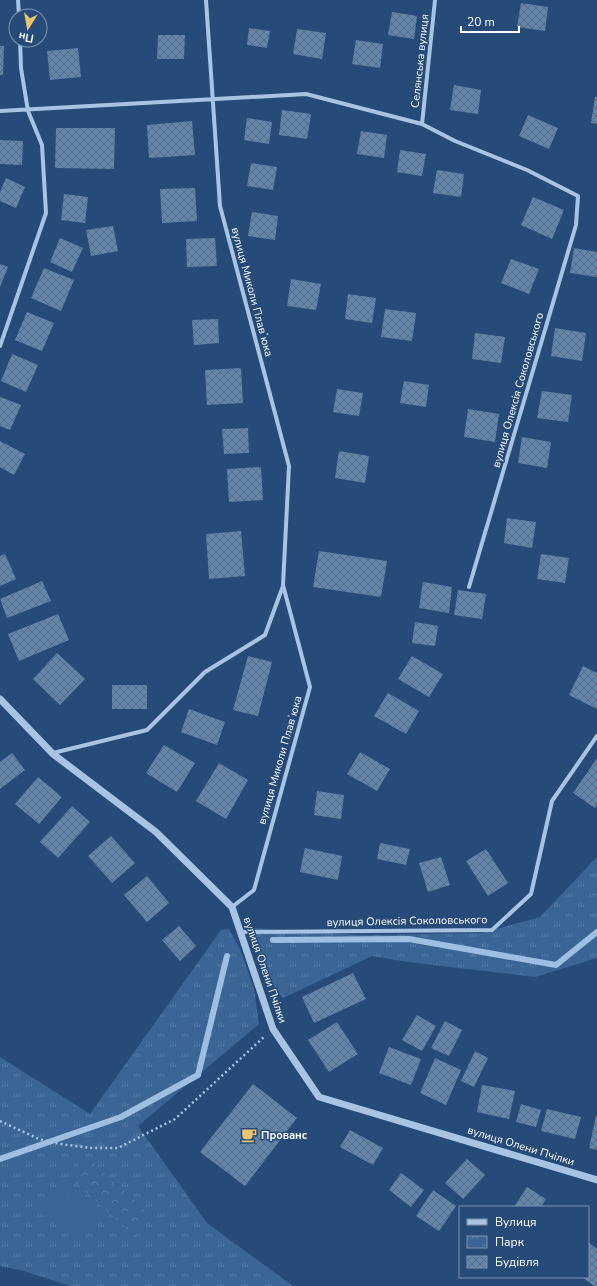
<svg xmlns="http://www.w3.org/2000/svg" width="597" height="1286" font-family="'Nunito Sans',sans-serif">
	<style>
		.grass { fill: url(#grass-tufts); fill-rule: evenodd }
		.park { fill: url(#park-crowns) }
		.pitch { fill: #3a6595 }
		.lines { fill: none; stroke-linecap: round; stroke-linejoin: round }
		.stream { stroke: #9cbfe3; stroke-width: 6 }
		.building { fill: url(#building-cross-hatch) }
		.path { stroke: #a8c4e3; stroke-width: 2.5; stroke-dasharray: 2 3; stroke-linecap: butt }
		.minor { stroke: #a8c4e3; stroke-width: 4 }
		.tertiary { stroke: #a8c4e3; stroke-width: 7 }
		.labels { text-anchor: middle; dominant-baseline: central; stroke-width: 3; stroke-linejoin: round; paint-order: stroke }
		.street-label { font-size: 11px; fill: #fff; stroke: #264b78 }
		.poi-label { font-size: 11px; font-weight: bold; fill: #fff; stroke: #264b78; text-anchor: start }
	</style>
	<defs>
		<pattern id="grass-tufts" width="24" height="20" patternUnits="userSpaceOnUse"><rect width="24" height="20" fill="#3a6595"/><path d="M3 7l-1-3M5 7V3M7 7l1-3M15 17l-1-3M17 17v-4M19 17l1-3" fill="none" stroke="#587ca5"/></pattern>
		<pattern id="park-crowns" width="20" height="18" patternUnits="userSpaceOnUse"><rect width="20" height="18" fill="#3a6595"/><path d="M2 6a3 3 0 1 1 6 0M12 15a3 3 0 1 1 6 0" fill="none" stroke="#587ca5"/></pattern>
		<pattern id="building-cross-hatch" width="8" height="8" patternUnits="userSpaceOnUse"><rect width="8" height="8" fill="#6285ac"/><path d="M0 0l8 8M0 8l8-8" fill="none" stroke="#596e86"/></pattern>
	</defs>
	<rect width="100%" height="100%" fill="#264b78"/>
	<path class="grass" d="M597,857V958L535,977L408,962L372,956L283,998L262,970L253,928L356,935L482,933L540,917Z
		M229,929L240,949L254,989L259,1024L138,1126L207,1223L293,1286H70L24,1271L0,1266V1057L90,1114L221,930ZM69,1175L151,1216L134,1235Z"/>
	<path class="park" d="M86,1157L152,1216L134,1235L69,1176Z"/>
	<path class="pitch" d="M56,1187L98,1215L82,1240L40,1213Z"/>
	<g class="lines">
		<path class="stream" d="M273,940L409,939L556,965L597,932
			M0,1159L121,1117L198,1075L227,956"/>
	</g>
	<path class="building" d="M521,3L548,7L545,31L517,27Z
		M392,12L417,16L414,39L388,35Z
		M249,28L270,31L267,48L247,45Z
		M297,29L326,33L322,59L293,54Z
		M158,35H185L184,59H157Z
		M356,40L383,44L380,68L352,64Z
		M0,46H4L3,75H0Z
		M78,48L81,77L50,80L47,51Z
		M454,85L481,90L478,114L450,110Z
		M595,97H597V124L591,123Z
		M282,110L311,114L307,139L279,135Z
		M528,115L558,128L549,149L519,136Z
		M247,118L272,122L269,144L244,140Z
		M192,121L195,155L149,158L147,125Z
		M56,128H115L114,169L55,168Z
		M361,131L387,135L384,158L357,154Z
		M0,140L23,141L22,165L0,164Z
		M400,150L426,154L422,176L397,172Z
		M251,163L277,167L273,190L247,186Z
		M437,170L464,174L461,197L433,193Z
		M6,178L25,187L16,208L0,201V192Z
		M195,188L197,221L162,223L160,189Z
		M64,194L88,197L85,223L61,220Z
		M533,197L564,210L552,239L521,225Z
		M252,212L278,216L275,240L248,236Z
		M113,226L118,251L91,256L86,230Z
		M60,238L83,248L72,272L50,262Z
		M215,238L217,266L187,267L186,239Z
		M574,248L597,252V277L570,273Z
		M511,259L539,269L529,294L501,283Z
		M0,264L8,267L0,287Z
		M44,268L74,280L61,311L31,298Z
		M291,279L321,284L316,310L287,306Z
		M348,294L376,298L372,323L345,319Z
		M385,309L416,313L412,341L381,337Z
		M27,312L54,323L42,351L15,340Z
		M218,319L219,343L194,345L192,320Z
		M555,328L586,333L582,361L551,356Z
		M475,333L505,337L501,363L472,359Z
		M12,354L38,365L26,392L1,381Z
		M241,368L243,403L207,405L205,370Z
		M404,381L429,385L426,407L400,403Z
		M337,389L363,393L359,416L333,412Z
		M542,391L572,395L568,422L537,418Z
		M0,397L21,405L10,430L0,426Z
		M468,409L499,414L495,442L464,437Z
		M248,428L249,453L224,454L222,429Z
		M522,437L551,442L547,468L518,463Z
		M0,441L25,454L14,475L0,467Z
		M339,451L369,456L365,483L335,478Z
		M261,467L263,500L229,502L227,469Z
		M507,518L536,522L532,548L504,543Z
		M241,531L245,576L209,579L206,534Z
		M319,551L387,561L381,597L313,587Z
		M5,554L16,579L0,586V556Z
		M541,554L569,558L565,583L537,579Z
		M42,581L51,601L7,618L0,599Z
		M423,582L452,587L449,613L419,608Z
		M458,590L486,594L482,619L454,615Z
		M58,614L69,640L19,661L8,634Z
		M415,622L438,626L435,646L412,643Z
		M57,653L85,679L60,705L33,679Z
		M248,656L272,662L258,716L233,710Z
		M412,656L443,674L429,697L398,679Z
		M583,666L597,673V709L569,695Z
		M112,685H147V709H112Z
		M388,693L419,711L406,734L374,716Z
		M189,709L225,722L217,745L181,732Z
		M164,745L195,763L177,792L146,773Z
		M360,752L390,769L377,791L347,774Z
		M12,753L25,770L0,789V762Z
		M597,758V805L595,808L573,793Z
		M219,763L248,780L226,819L196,801Z
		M38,777L62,797L39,824L15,804Z
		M317,791L344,795L341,819L314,815Z
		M72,806L90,822L58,858L40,842Z
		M111,836L135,863L112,883L88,856Z
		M380,843L410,849L406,865L377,859Z
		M305,848L342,856L338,880L300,872Z
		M486,849L508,883L488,896L466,861Z
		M441,857L450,885L428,892L419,863Z
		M147,876L169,903L147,922L124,895Z
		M179,926L196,946L180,961L162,940Z
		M353,973L366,999L314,1023L302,997Z
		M417,1015L436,1026L422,1051L402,1040Z
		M445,1021L462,1030L449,1056L431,1048Z
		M337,1022L358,1054L329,1072L308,1040Z
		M389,1047L421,1059L411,1085L379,1073Z
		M475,1051L488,1058L474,1087L461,1081Z
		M435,1058L461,1070L446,1105L420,1093Z
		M253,1084L297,1118L245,1186L200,1152Z
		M482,1085L515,1091L509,1119L477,1112Z
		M521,1104L541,1110L536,1127L516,1122Z
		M547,1109L581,1117L575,1139L541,1131Z
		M596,1116H597V1150L589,1148Z
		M350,1130L383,1148L373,1165L340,1147Z
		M467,1159L485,1175L463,1199L445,1183Z
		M401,1173L424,1190L411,1207L389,1190Z
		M527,1187L546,1199L541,1207H514Z
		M433,1190L456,1206L439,1231L416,1216Z
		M588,1242L597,1249V1286H594L582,1277H588Z"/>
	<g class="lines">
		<path class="path" d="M0,1121L39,1139L60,1144L92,1148H118L175,1119L264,1037"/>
		<path class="minor" d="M18,0L19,16
			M206,0L220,206L289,466L283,585L310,687L254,890L232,907
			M0,111L306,94L422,124L455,141L527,170L578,196L576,225L469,587
			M422,124L435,0
			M0,346L46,213L42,145L28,111L21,68L20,40
			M53,753L147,730L205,672L265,635L283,586
			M240,932L492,930L531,894L552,801L597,736"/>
		<path class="tertiary" d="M0,699L53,754L156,832L232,907L273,1029L319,1097L597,1180"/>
	</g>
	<defs>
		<symbol id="cafe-bare" viewBox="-9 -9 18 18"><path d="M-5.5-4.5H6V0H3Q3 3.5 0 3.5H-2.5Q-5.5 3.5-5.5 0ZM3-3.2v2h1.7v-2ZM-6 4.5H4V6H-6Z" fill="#ebc46d" stroke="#264b78" stroke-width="2.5" paint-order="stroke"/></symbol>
	</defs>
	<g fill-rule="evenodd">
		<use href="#cafe-bare" x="238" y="1124" width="22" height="22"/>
	</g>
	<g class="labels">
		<g class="street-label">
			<text transform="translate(420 61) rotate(-84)">Селянська вулиця</text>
			<text transform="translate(252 292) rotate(75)">вулиця Миколи Плавʼюка</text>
			<text transform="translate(518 390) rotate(-74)">вулиця Олексія Соколовського</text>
			<text transform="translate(280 760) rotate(-74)">вулиця Миколи Плавʼюка</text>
			<text transform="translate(407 921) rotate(-1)">вулиця Олексія Соколовського</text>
			<text transform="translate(265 970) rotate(71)">вулиця Олени Пчілки</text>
			<text transform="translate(521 1146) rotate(17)">вулиця Олени Пчілки</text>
		</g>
		<g class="poi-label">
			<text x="261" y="1135">Прованс</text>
		</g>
	</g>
	<rect x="459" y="1206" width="130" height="72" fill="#264b78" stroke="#7d93ae"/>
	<rect x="467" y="1219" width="20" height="6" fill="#a8c4e3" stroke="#7d93ae"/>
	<text x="495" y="1226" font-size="12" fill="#ffffff">Вулиця</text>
	<rect x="467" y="1236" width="20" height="12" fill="url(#park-crowns)" stroke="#7d93ae"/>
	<text x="495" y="1246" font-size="12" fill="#ffffff">Парк</text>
	<rect x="467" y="1256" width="20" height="12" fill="url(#building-cross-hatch)" stroke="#7d93ae"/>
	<text x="495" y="1266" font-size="12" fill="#ffffff">Будівля</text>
	<g transform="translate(28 28) rotate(191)"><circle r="19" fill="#264b78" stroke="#7d93ae"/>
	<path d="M0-3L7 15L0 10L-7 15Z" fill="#ebc46d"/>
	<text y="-6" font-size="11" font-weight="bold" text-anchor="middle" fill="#ffffff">Пн</text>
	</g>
	<path d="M461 26v6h58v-6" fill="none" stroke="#ffffff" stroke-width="2"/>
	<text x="467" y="26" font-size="12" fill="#ffffff" stroke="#264b78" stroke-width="3" paint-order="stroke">20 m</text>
</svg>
